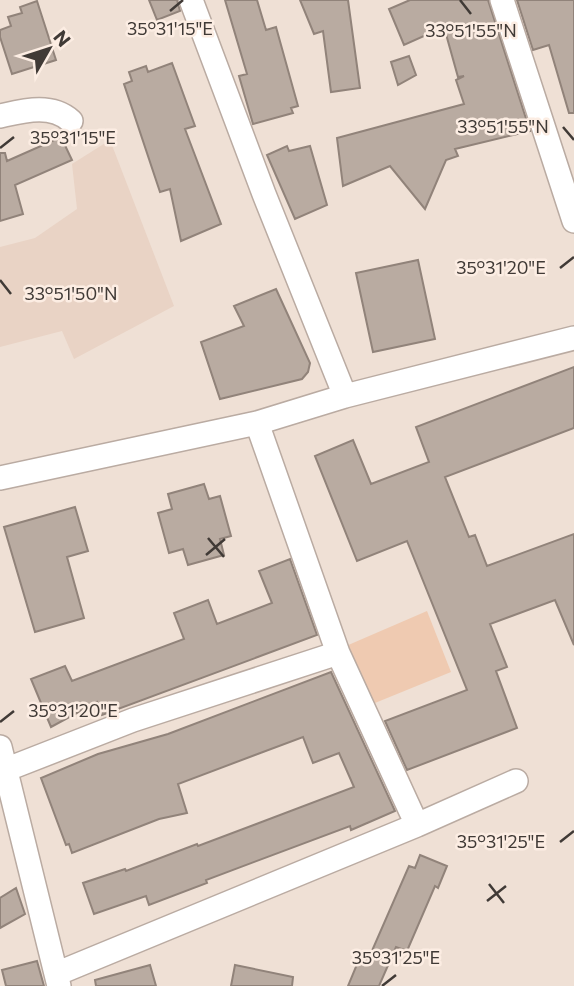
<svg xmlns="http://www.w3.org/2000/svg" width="574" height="986" font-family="Commissioner,sans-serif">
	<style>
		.built { fill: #e9d3c5 }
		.grass { fill: #efcab1 }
		.building { fill: #b9aba1; stroke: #91837a; stroke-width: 2 }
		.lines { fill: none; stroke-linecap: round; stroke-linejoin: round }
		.minor-casing { stroke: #baaba2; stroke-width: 26 }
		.minor { stroke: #fff; stroke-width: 23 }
		.ticks { fill: none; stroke: #403a36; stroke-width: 2.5 }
		.ticks-label { font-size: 18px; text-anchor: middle; fill: #403a36; stroke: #fcede3; stroke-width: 5; stroke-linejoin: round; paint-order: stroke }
	</style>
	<rect width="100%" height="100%" fill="#efe0d5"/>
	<path class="built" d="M110,140L174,306L74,359L62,331L0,347V247L35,238L77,209L72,164Z"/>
	<path class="grass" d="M427,611L451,672L370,705L346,646Z"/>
	<path class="building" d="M149,0H177L180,11L157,20Z
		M225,0H257L266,30L276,27L298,106L291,108L293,113L253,124L239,76L247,74Z
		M300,0H348L360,88L331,92L323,31L314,34Z
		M410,0H488L530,131L455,149L458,156L446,160L425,209L390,166L343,186L337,138L464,104L456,80L464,76L458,77L444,27L404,45L389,9Z
		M517,0H574V113H569L549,45L533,50Z
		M37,1L56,60L12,74L0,37V30L11,26L8,17L22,13L20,7Z
		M409,56L416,75L398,85L391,62Z
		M172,63L195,126L185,129L221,224L181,241L170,189L160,192L124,84L132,81L129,72L146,66L148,72Z
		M61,137L72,160L15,185L23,214L0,221V153H5L7,161Z
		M287,146L289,151L310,146L327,205L295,219L267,155Z
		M418,260L435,339L373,352L356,273Z
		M276,289L310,363L308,372L302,379L220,399L201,342L244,326L234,306Z
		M574,367V428L445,477L469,537L475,535L487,566L574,534V645L555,600L490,624L507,667L496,671L517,728L407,770L385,721L467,690L407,541L357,561L315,456L353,440L371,484L429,462L416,427Z
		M204,484L209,499L220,496L231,536L220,539L224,555L188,565L183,549L169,553L158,513L172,509L168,494Z
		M75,507L88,551L67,557L84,618L35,632L4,527Z
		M290,559L317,635L102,715L97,702L51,727L31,679L65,666L72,681L184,639L174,613L208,600L217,624L272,603L259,571Z
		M331,672L395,811L351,830L350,826L206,880L207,883L149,905L146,896L94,914L83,883L125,869L126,871L197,844L198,846L354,787L339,753L313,763L303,737L178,784L187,813L159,819L72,853L69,844L66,845L41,778L98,754L168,734Z
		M420,855L447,866L438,888L435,886L407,951L396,947L379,986H348L360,957L368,960L409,866L415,868Z
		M16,888L25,914L0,928V898Z
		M37,961L44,986H6L2,970Z
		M150,965L156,986H96L95,980Z
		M235,965L293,977L292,986H231Z"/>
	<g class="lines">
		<defs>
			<path id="minor" d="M191,0L264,194L345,396
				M502,0L574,221
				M0,116C23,111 51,103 71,121
				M257,423L338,653L417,825
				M0,478L257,423L345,396L574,338
				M0,747L59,986
				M5,770L133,720L338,653
				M56,974L417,825L516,781"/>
		</defs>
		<use href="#minor" class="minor-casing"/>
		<use href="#minor" class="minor"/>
	</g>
	<path class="ticks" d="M460,0L471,14M170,11L183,0M563,127L574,140M0,148L14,137M560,268L574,257M0,280L11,294M208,538L224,557M206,555L225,539M0,722L14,711M560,842L574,831M489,884L504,903M487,901L506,886M382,986L396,975"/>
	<g class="ticks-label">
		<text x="170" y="35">35°31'15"E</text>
		<text x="471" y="37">33°51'55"N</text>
		<text x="503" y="133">33°51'55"N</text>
		<text x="73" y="144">35°31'15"E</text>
		<text x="501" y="274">35°31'20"E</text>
		<text x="71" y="300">33°51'50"N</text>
		<text x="73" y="717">35°31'20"E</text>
		<text x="501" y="848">35°31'25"E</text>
		<text x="396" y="964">35°31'25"E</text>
	</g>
	<g transform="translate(49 49) rotate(51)" stroke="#fcede3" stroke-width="5" paint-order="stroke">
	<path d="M0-5L12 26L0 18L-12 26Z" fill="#403a36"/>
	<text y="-10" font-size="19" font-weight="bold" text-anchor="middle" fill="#403a36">N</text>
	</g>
</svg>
